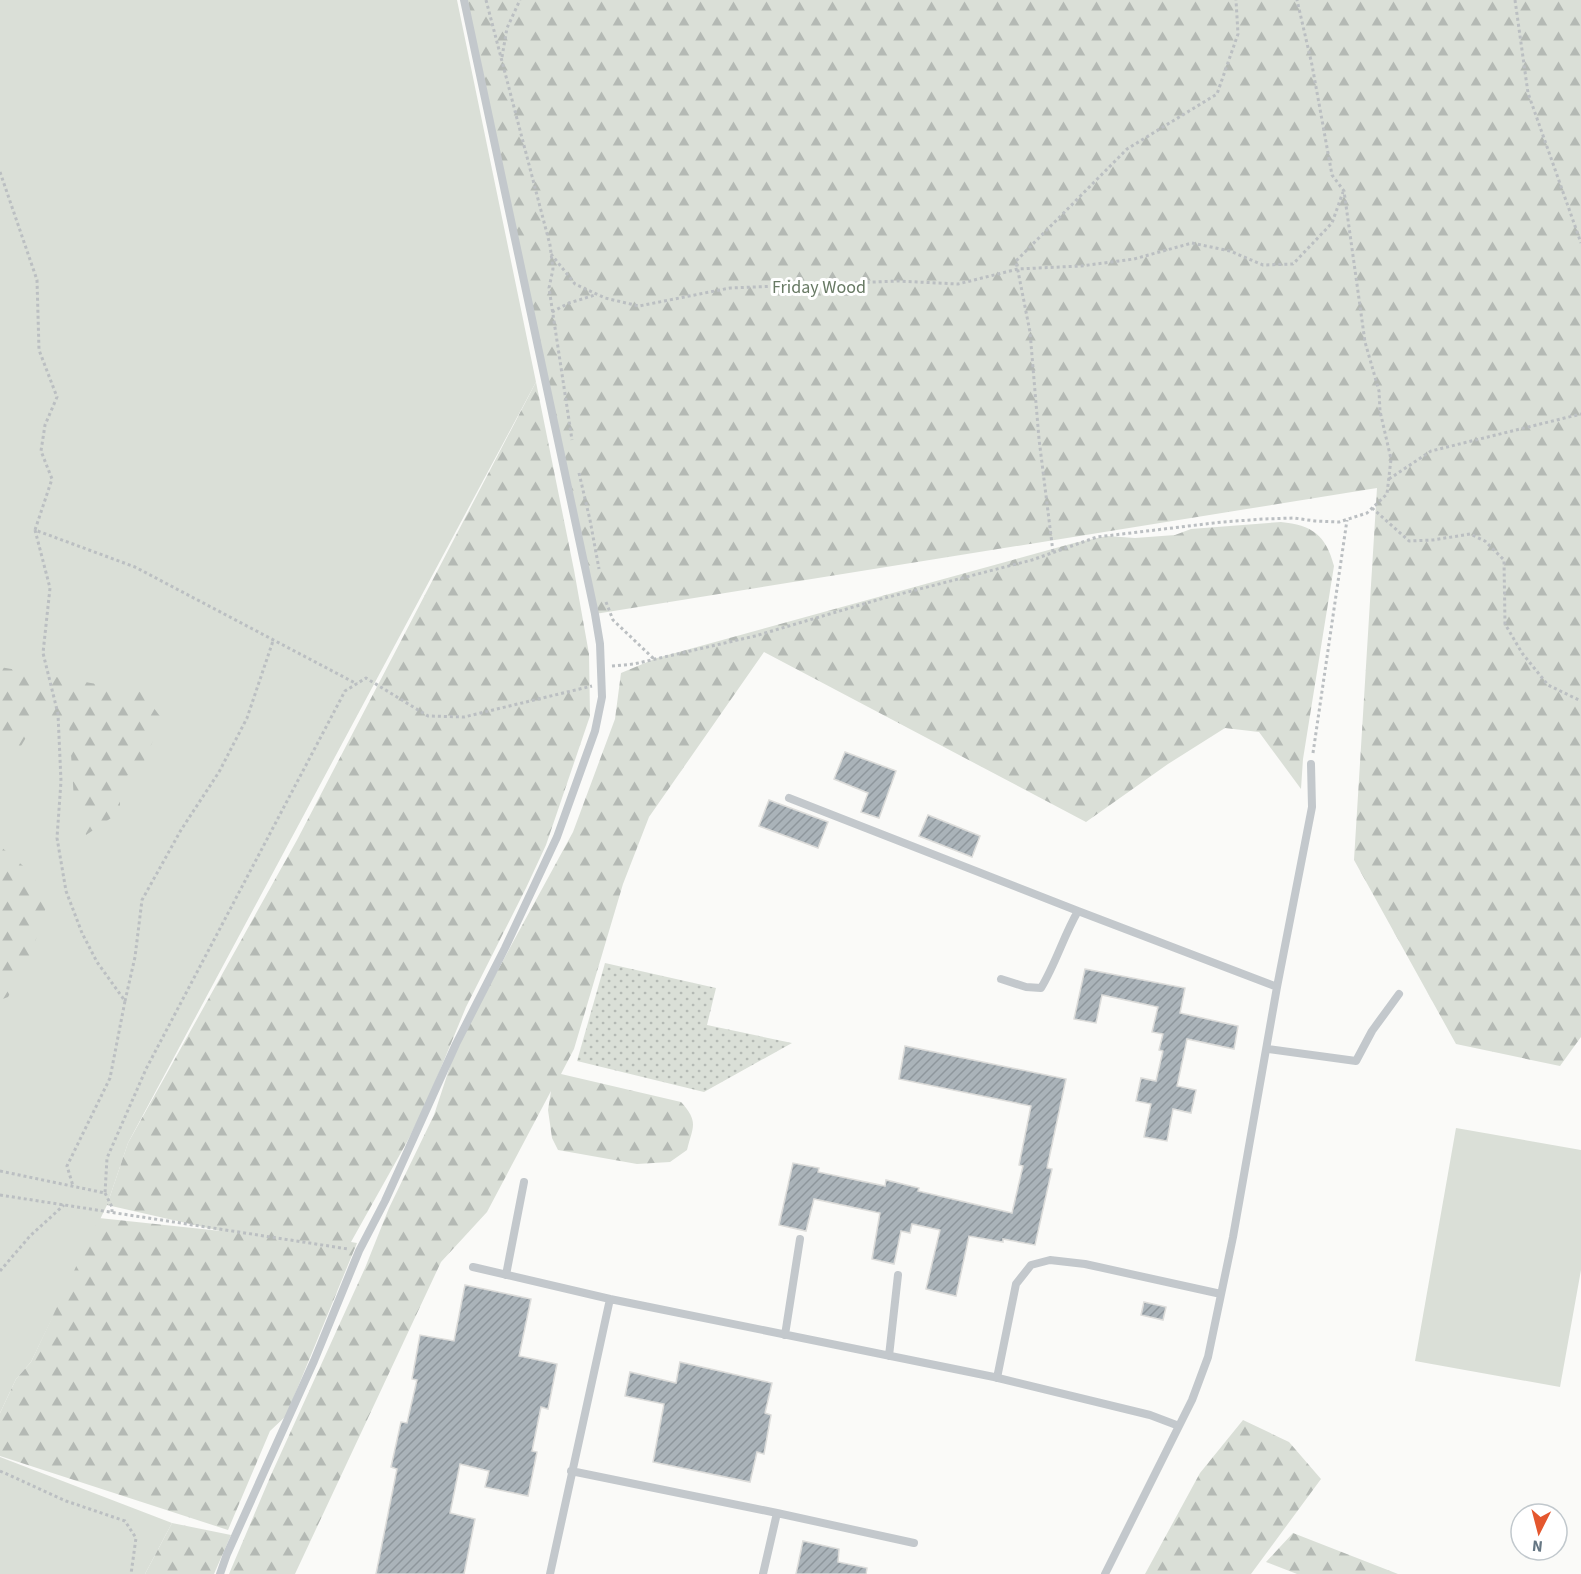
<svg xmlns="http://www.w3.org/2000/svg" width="1581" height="1574" font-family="'Source Sans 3',sans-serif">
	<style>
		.green { fill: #dadfd7 }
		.forest { fill: url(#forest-firs) }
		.garden { fill: url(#garden-dots) }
		.building { fill: url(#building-hatch); stroke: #dcdcda; stroke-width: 1.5 }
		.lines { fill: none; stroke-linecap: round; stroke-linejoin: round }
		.path { stroke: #bbbfc2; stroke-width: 3; stroke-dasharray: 3 3; stroke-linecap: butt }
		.lane { stroke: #c3c8cc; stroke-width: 8 }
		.labels { text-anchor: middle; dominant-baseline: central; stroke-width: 6; stroke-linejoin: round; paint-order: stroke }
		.park-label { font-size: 18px; fill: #687a64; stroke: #fff }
	</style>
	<defs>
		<pattern id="forest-firs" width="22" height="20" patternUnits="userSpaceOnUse" patternTransform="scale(1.5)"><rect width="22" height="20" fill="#dadfd7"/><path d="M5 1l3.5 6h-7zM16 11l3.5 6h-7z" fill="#b4b9b4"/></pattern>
		<pattern id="garden-dots" width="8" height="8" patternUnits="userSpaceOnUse" patternTransform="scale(1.5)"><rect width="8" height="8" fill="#dadfd7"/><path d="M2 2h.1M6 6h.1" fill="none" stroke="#b4b9b4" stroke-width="1.8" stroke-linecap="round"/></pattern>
		<pattern id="building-hatch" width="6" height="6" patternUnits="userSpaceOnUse" patternTransform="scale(1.5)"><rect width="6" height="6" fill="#aab3b9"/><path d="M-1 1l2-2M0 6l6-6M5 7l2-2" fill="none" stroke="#8e969c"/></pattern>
	</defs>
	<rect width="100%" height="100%" fill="#fafaf8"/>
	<path class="green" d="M0,0H457L536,382L128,1143L107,1205L31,1362L16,1379L0,1413Z
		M1456,1128L1581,1150V1270L1560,1387L1415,1361Z
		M0,1457L172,1523L145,1574H0Z"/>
	<path class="forest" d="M464,0H1581V1037L1560,1066L1456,1044L1354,860L1377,488L595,614Z
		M536,382L574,570L589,654L590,716L546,845L526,888L466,1007L426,1104L408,1140L351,1242L357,1243L286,1416L270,1431L228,1530L0,1456V1413L16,1379L31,1362L99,1218L221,1231L107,1205L128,1143L297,840Z
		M1281,522C1312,525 1326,535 1334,566L1303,759L1301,789L1259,732L1225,728L1168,764L1086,822L764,652L649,817L623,884L574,1049L561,1074L681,1102C699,1122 693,1126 687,1150L670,1162L637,1164L558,1150L552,1138L548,1110L551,1091L487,1212L441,1262L295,1574H229L271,1475L365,1268L389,1208L434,1115L457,1045L573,832L615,719L621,673L657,658L1074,543L1107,536L1135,538L1175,535L1191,529Z
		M0,667L142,692L162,719L143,764L120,781V812L86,835L74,800L69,724L37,719L18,751L0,747Z
		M0,846L29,871L48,901L29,961L8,997L0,1000Z
		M1243,1420L1289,1442L1321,1479L1251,1574H1145L1200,1473Z
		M172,1523L231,1535L214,1574H145Z
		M1293,1533L1398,1574H1297L1266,1562Z"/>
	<path class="garden" d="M605,963L716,988L707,1025L792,1043L704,1092L577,1061Z"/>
	<path class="building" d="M845,752L896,771L879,818L861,812L868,793L834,779Z
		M769,800L828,822L818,848L759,826Z
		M928,815L980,836L972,857L919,836Z
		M1085,969L1185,988L1180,1013L1238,1026L1234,1049L1187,1039L1177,1086L1196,1090L1191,1113L1173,1109L1167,1141L1144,1137L1151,1104L1136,1101L1141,1078L1156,1081L1163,1051L1159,1050L1163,1034L1152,1032L1158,1007L1102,995L1096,1023L1074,1019Z
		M905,1046L1066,1079L1047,1168L1052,1169L1035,1245L1003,1239V1242L969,1236L956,1296L926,1289L940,1230L912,1224L910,1233L901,1231L894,1264L872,1259L880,1213L814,1199L806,1231L779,1225L793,1163L819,1168L818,1172L885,1186L886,1180L919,1188L918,1191L1012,1213L1023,1166L1019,1165L1031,1106L899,1079Z
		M465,1285L531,1299L519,1356L557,1364L548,1409L541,1407L532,1451L537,1452L528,1496L485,1487L489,1471L460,1464L450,1513L475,1519L464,1574H376L397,1469L391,1467L401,1422L407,1423L417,1380L412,1379L420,1335L454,1341Z
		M1144,1302L1166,1307L1163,1320L1141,1315Z
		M680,1362L772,1383L765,1413L771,1415L764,1454L757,1452L750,1482L653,1462L664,1404L625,1396L630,1372L676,1383Z
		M803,1541L839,1549L838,1562L867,1568L866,1574H796Z"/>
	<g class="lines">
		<path class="path" d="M486,0L550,245L553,269L549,288L572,440
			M1515,0L1528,93L1581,243
			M502,57L507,28L520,0
			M0,172L37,280L39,350L57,397L45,425L41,451L52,479L35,530L135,567L357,684
			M551,254L575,284L605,298L639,306L730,288L898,281L958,284L1018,269L1081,266L1134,259L1192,243L1230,251L1263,265L1293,264L1332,223L1343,192
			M552,312L569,303L595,295
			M579,473L590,520L599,569
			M1389,479L1431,451L1581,414
			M1372,508L1409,541L1433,540L1470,534L1485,541L1504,560L1505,624L1522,653L1548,685L1581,701
			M35,530L50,588L43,653L58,714L61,781L57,838L66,891L82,933L97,962L125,1001L110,1078L67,1166L73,1186
			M1053,552L1039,439L1030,332L1016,261L1127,149L1217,94L1238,34L1236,0
			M606,602L613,620L654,659
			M612,666L634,664L755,636L877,600L1032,560L1097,537L1222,522L1264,519L1294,518L1315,521L1339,522L1367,513L1387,494L1391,459L1380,411L1379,391L1365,342L1344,191L1332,175L1312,65L1297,0
			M1313,753L1347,520
			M125,1001L135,957L142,900L181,830L219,772L247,718L273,641
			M0,1171L105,1193L107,1158L146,1069L345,691L366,678L428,716L464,717L592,686
			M105,1193L112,1207V1212
			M0,1195L348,1249
			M0,1271L30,1236L64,1205
			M0,1471L66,1501L125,1521L136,1538L131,1574"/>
		<path class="lane" d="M789,798L1078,911
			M1001,979L1026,987L1041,988C1056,963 1064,935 1078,911L1277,987
			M1268,1049L1356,1061L1372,1031L1399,994
			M473,1267L610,1299L994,1377L1150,1415L1179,1426
			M506,1275L524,1182
			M785,1335L800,1239
			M889,1356L898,1275
			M997,1378L1016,1284L1031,1265L1050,1260L1085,1264L1221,1294
			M571,1471L777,1513L763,1574
			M777,1513L914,1543
			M220,1574L227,1554L314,1361L359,1251L385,1201L456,1044L505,948L557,837L595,731L602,697L600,644L595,614L464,0
			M550,1574L610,1299
			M1105,1574L1192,1400L1208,1357L1233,1237L1277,987L1312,807L1311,764"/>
	</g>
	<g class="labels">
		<g class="park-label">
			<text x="819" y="287">Friday Wood</text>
		</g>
	</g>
	<g transform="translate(1539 1532) rotate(186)"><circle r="28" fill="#ffffff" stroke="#c1c8cd" stroke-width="1.5"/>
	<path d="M0-4.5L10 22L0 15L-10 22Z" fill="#e4572e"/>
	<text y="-9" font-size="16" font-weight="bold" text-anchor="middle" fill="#657683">N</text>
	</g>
</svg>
